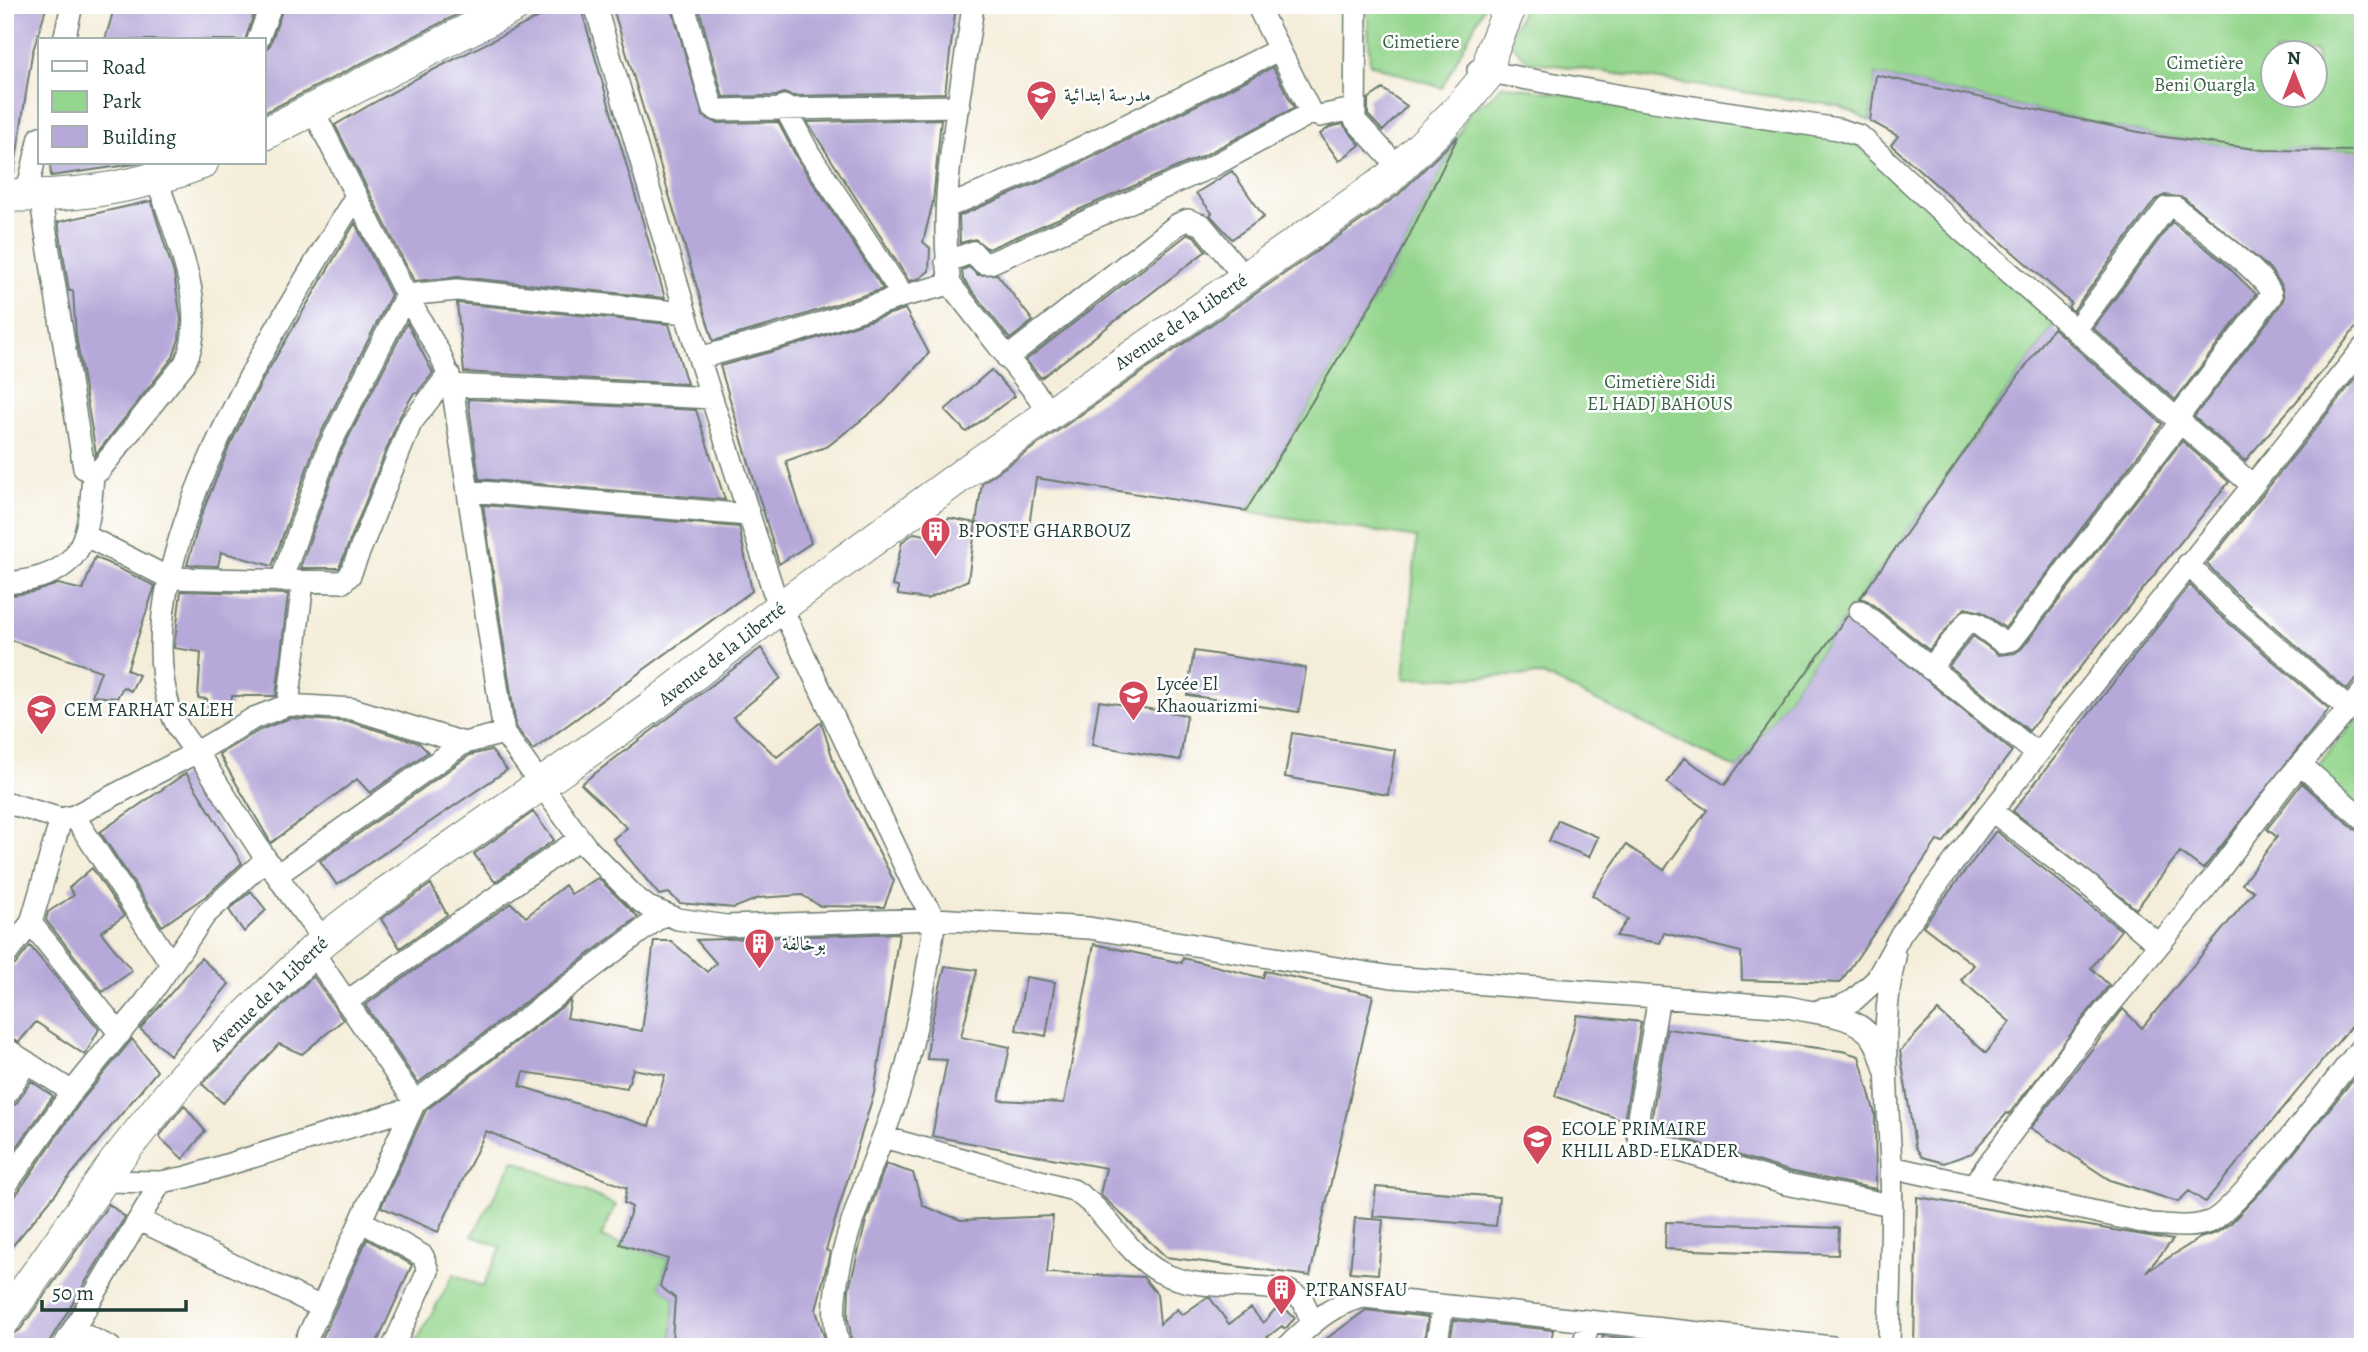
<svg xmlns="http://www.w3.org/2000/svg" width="2368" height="1352" font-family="Alegreya,Amiri,serif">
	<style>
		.green { fill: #94d68d; stroke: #5a8a60; stroke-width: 2; fill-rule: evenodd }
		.building { fill: #b6a9d9; fill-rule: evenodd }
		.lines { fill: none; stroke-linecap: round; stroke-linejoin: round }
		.street-casing { stroke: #6a7b6e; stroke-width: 24 }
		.secondary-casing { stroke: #6a7b6e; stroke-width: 34 }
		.street { stroke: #fff; stroke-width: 21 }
		.secondary { stroke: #fff; stroke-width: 32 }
		.labels { text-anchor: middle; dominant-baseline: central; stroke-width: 5; stroke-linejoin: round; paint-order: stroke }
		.park-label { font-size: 19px; fill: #3c634a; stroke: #fff }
		.poi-label { font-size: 19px; fill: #1f3d34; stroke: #fff; text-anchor: start }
		.street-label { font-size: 19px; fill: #1f3d34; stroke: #fff }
	</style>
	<rect width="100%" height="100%" fill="#fff"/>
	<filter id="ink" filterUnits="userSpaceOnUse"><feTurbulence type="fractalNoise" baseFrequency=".0143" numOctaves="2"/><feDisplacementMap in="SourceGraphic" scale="14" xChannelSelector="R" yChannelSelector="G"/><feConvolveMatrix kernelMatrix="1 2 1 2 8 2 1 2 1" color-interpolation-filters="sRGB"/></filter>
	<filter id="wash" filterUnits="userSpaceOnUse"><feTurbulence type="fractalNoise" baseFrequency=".00686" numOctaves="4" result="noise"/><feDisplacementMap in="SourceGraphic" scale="28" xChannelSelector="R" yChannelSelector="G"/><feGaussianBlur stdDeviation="1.57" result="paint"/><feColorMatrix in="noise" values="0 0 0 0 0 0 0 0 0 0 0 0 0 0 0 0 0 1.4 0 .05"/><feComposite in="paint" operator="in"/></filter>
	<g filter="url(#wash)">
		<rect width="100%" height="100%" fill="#f4edd9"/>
		<path class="green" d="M1367,5H1485L1442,88L1370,64Z
			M1525,5H2363V149L2269,151L2157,136L1876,75L1870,121L1839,106L1528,61L1508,40ZM2274,52H2316V94H2274Z
			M1502,85L1845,135L2059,319L1737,769L1543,675L1404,679L1417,538L1246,511L1397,261L1471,109L1490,98Z
			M2363,713V799L2357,806L2314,770Z
			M514,1160L616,1205L601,1237L668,1259L660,1286L675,1298L672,1340L701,1341L702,1347H413L454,1274L483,1287L501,1247L472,1236Z"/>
		<g id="blocks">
			<path class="building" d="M5,5H47L32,54L14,173L5,172Z
				M115,5H257L245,40H105Z
				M284,5H476L264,113V51L270,45Z
				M563,5H580L665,298L458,277L414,281L335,125L421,76Z
				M612,5H671L703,116L717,123L778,122L798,160L883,289L791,319L713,341Z
				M698,5H956L945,93L792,96L784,93L776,96L723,97Z
				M1273,67L1294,108L1205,155L988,249L975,239L960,243L959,216L1056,175Z
				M1876,75L2157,136L2263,150L2363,151V318L2320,374L2245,461L2194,417L2282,303L2284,298L2281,284L2269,268L2184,198L2165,195L2155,200L2073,311L2068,307L2071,303L1891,145L1898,136L1870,121Z
				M1383,89L1407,106L1383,131L1368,115V99Z
				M941,119L933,202L923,242L930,248L929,271L920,278L909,281L807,122Z
				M1343,124L1360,145L1339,161L1320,134L1330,127Z
				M1458,136L1397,261L1246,511L1036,478L1028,533L976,523L982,483L1398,195Z
				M50,163H141L51,176Z
				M1232,171L1264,217L1232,239L1210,215L1212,213L1196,193Z
				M151,201L174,274L181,319L179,339L173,357L96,454L76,336L73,291H69L58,222Z
				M2172,222L2222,261L2256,294L2175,400L2093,328Z
				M355,223L391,295L316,443L272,566L221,552L218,566L187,565L201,516L229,447L263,379Z
				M1188,234L1194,236L1206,251L1041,378L1026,360Z
				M969,267L978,275L997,274L1033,321L1010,339L963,279L962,270Z
				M457,303L669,324L687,384L464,372Z
				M905,309L929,353L883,403L828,446L786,461L811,543L779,564L720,366L799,344Z
				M407,323L433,373L417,393H414L399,418L339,568H300L340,454Z
				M2053,328L2162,424L2005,628L1982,612L1965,608L1929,650L1868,601L1860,598Z
				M2363,369V670L2347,690L2234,592L2207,564Z
				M991,370L1015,396L966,432L945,410Z
				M468,399L696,410L725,500L479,479Z
				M2182,441L2229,482L2029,731L1949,666L1973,636L1999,655L2015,653L2022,648Z
				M483,505L739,527L752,591L533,750L516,727Z
				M949,518L976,523L968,580L927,599L898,595V587L892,586L902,542L914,533L926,535Z
				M95,557L155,586L127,670L139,675L131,691L123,687L117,698L92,696L101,671L5,638V596L33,592L58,584L83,590Z
				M2190,585L2216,612L2329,709L2203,869L2180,852L2136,909L2013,811Z
				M181,591L288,594L276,696H232L230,707L208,706L207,699L198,698L201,652L174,648Z
				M1848,615L2012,751L1943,843L1937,841L1840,983L1742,980L1741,952L1664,933L1660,943L1616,936L1628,919L1592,895L1626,845L1664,870L1707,810L1667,783L1684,758L1725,785Z
				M761,648L781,678L733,717L777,757L821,722L836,768L894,881L884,907L820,906L802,895L759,898L734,908L680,903L669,893L659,895L613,839L627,828L581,784Z
				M1194,651L1306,668L1299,712L1187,695Z
				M1099,701L1187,715L1180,760L1092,745Z
				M290,718L351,722L419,743L428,752L370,793L357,779L271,843L219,754L260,730Z
				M1292,733L1395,750L1388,795L1285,777Z
				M491,750L507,770L337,885L320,861L470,755Z
				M186,773L242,863L206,896L162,926L100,832Z
				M2302,783L2354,829L2363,832V1012L2205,1202L2189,1191L2178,1202L2110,1180L2031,1128L2123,1009L2142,1028L2254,891L2242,884L2277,837L2267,829Z
				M533,812L554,840L495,882L474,854Z
				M1558,820L1598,837L1589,857L1549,841Z
				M1996,831L2121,930L2091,968L2109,985L2105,990L2009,1114L2007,1113L1972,1153L1944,1163L1922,1157L1915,1146L1900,1051L1938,1011L1986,1053L2010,1022L1961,980L1974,965L1923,926Z
				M92,868L124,916L101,932L132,971L103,992L46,920L48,912L74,895L69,888Z
				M598,878L638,917L418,1083L365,1005L511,903L526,917L565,885L571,894Z
				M431,884L447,915L400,948L381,919Z
				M251,891L266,910L244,932L229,910Z
				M899,933L874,1093L826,1250L830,1252L816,1310L827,1347H702L701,1341H672L675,1298L660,1286L668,1259L620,1244L632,1207L624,1203L627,1188L486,1131L438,1232L381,1207L426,1110L571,1000L567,1018L642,1031L654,941H671L707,972L716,963L696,940ZM633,1069L665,1075L649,1126L520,1086L524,1072L627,1088Z
				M1094,944L1182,963L1183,958L1263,978L1265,971L1373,995L1310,1276L1166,1257L1100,1194L1106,1168L932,1136L947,1060L927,1059L930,1029L945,966L977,970L961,1037L1010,1047L999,1100L1064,1103Z
				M30,946L99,1029L85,1055L36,1022L19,1042L5,1035V969L15,965Z
				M201,958L229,984L170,1055L140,1029Z
				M313,976L343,1020L302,1054L279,1044L223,1103L202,1084Z
				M1026,977L1055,982L1046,1036L1016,1030Z
				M1577,1015L1641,1022L1624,1121L1555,1096Z
				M1667,1029L1842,1051L1859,1056L1875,1114L1876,1189L1789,1171L1650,1128Z
				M132,1039L157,1071L5,1255V1200L16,1195L82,1100Z
				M2363,1067V1347H1914L1917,1197L2173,1240L2146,1272L2200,1238L2216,1233L2231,1223L2273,1179Z
				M31,1081L53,1096L5,1164V1109L16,1104Z
				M184,1105L205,1131L183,1159L159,1137Z
				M886,1164L913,1173L923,1206L961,1220L1053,1216L1047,1273L1143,1277L1157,1294L1160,1324L1177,1309L1182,1315L1206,1298H1210L1229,1324L1251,1308L1263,1323L1280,1304L1295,1318L1285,1329L1282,1326L1254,1347H853L848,1319L849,1289L866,1221Z
				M1376,1187L1499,1197L1496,1226L1373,1216Z
				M109,1204L125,1217L46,1347H5V1337L20,1330Z
				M1355,1218L1383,1220L1378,1274L1350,1272Z
				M1666,1222L1839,1228L1838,1255L1665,1249Z
				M367,1239L412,1265L375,1347H318Z
				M1366,1310L1428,1317L1423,1347H1315Z
				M1454,1320L1553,1330L1550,1347H1449Z
				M1603,1336L1653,1341L1652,1347H1601Z"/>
		</g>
	</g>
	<g filter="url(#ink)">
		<use href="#blocks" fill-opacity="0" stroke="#6a7b6e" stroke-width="2"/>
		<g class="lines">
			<defs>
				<path id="street" d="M595,5L699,358L773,590L915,888L935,919C927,975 917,1031 901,1086C881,1152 815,1281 840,1347
					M684,5L712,106L717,110L959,106
					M973,5C962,94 936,195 950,284L1041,400
					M1257,5L1311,113L1320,116L1353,109
					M1356,5L1355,120L1387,155
					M64,40L72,5
					M258,40L271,5
					M1478,70L1627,97L1838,129L1860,136L1961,230L2251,484
					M784,106L809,153L903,296L950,284
					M312,108L406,295L440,354L452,385L504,733L586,847L635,897L648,907L678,919L726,926L935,919L1089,928L1392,977L1788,1007C1815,1014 1856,1013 1873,1039C1879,1048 1882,1060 1885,1070
					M40,195L84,468L93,474L99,471L185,363C211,310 173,231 157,179
					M26,196L40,137
					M947,207L1050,163L1278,50
					M946,262L973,252L983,263H990L1211,167L1311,113
					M2076,329L2166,208H2176C2192,221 2274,280 2271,296L2178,417
					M699,358L795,332L903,296
					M1007,358L1178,224L1188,220L1202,225L1245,278
					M452,385L712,398
					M470,491L748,515
					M86,536L169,578L343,582L350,575L411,423L449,374
					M2188,564L2225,602L2349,709
					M281,581L328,449L406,295L457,290L686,313
					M5,583C82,577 89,543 93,474
					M1860,611L2037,754
					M1930,669L1968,621L1978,624L2002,642L2012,640L2182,420
					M288,705L303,582
					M2301,765L2363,819
					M5,802L61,819L74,816L197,752L254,718L288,705L353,709L464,743L504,733
					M1992,811L2087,884L2159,945
					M74,816L171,964
					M277,875L464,743
					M31,923L120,1034
					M324,940C281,886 245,826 208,769C194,748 176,731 169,706C124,557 280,321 356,196
					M312,951L415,1102
					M5,956L31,923L61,819
					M1659,997L1636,1129L1639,1138L1786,1184L1891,1205
					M346,1002L579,839
					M1820,1010L1839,1007L1854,1000L1876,980L1901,934L1983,822L2363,348
					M5,1048L72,1092
					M5,1096L27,1062
					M883,1137L1073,1190C1108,1211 1125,1253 1160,1272C1198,1292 1248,1282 1289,1291L1303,1300L1312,1323
					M1891,1167L2151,1224C2170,1225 2191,1229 2209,1222C2236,1213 2338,1076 2363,1045
					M102,1181L161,1182L187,1177L412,1108
					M1973,1185L2073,1050L2212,880L2287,780L2363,692
					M5,1187L72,1092L146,1001L205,915L266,859
					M139,1220L321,1307
					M361,1221L423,1256L428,1271L393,1347
					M74,1330L110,1347
					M63,1347L161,1182
					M303,1347L415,1102L664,914
					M1287,1347C1311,1324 1331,1304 1364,1297L1832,1347
					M1436,1347L1443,1306
					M1583,1347L1589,1321
					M1889,1347C1890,1286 1893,1225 1891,1165C1888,1095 1879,1025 1895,957"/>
				<path id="secondary" d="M264,134L517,5
					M5,195C73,198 139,187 202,163
					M5,1319L116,1161L183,1077L324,940L373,902L653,706L781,607L970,469L1387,180L1459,109L1488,74L1492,51L1511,5"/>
			</defs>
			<use href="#street" class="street-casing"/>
			<use href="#secondary" class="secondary-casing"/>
			<use href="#street" class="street"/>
			<use href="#secondary" class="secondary"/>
		</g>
	</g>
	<defs>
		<symbol id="school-pin" viewBox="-11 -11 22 30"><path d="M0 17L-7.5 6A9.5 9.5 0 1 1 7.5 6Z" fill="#d1495b" stroke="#fff"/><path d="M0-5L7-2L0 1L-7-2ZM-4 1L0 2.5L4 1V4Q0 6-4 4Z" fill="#fff"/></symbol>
		<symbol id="building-pin" viewBox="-11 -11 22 30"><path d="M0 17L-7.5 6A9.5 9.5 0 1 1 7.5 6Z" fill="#d1495b" stroke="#fff"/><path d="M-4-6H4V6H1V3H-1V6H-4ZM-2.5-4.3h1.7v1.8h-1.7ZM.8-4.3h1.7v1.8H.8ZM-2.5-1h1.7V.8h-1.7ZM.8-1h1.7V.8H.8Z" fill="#fff"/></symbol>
	</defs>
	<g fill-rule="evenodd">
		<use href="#school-pin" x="1024" y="78" width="35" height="47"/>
		<use href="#building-pin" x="918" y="514" width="35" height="47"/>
		<use href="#school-pin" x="1116" y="678" width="35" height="47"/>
		<use href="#school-pin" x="24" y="692" width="35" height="47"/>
		<use href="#building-pin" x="742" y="926" width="35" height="47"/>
		<use href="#school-pin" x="1520" y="1122" width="35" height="47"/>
		<use href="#building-pin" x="1264" y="1272" width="35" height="47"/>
	</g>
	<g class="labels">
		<g class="park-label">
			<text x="1421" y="42">Cimetiere</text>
			<text x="2205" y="63">Cimetière<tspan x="2205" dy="22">Beni Ouargla</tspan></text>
			<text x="1660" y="382">Cimetière Sidi<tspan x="1660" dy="22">EL HADJ BAHOUS</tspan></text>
		</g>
		<g class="poi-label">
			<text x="1064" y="95">مدرسة ابتدائية</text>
			<text x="958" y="531">B.POSTE GHARBOUZ</text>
			<text x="1156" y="684">Lycée El<tspan x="1156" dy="22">Khaouarizmi</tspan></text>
			<text x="64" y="710">CEM FARHAT SALEH</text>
			<text x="782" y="944">بوخالفة</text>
			<text x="1561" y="1129">ECOLE PRIMAIRE<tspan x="1561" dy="22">KHLIL ABD-ELKADER</tspan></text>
			<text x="1305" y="1290">P.TRANSFAU</text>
		</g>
		<g class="street-label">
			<text transform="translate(1181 322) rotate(-34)">Avenue de la Liberté</text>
			<text transform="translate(722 654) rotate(-38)">Avenue de la Liberté</text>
			<text transform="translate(269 994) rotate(-44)">Avenue de la Liberté</text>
		</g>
	</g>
	<rect width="2368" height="1352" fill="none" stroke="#fff" stroke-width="28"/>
	<rect x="38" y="38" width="228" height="126" fill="#ffffff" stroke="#a5b1ae" stroke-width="2"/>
	<rect x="52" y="61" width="35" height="10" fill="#ffffff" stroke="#a5b1ae" stroke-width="2"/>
	<text x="102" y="74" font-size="21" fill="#1f3d34">Road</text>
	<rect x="52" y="91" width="35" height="21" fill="#94d68d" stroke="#a5b1ae" stroke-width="2"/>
	<text x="102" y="108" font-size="21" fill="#1f3d34">Park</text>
	<rect x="52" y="126" width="35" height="21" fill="#b6a9d9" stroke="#a5b1ae" stroke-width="2"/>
	<text x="102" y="144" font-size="21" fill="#1f3d34">Building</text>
	<g transform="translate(2294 74)"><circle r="33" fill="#ffffff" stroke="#a5b1ae" stroke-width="2"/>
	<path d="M0-5L12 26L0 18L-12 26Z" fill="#d1495b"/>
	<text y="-10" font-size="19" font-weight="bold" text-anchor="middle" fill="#1f3d34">N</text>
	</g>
	<path d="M42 1300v10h144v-10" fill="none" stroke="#1f3d34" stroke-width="3.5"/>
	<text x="52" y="1300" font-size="21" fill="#1f3d34" stroke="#ffffff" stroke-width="5" paint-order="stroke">50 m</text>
</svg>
